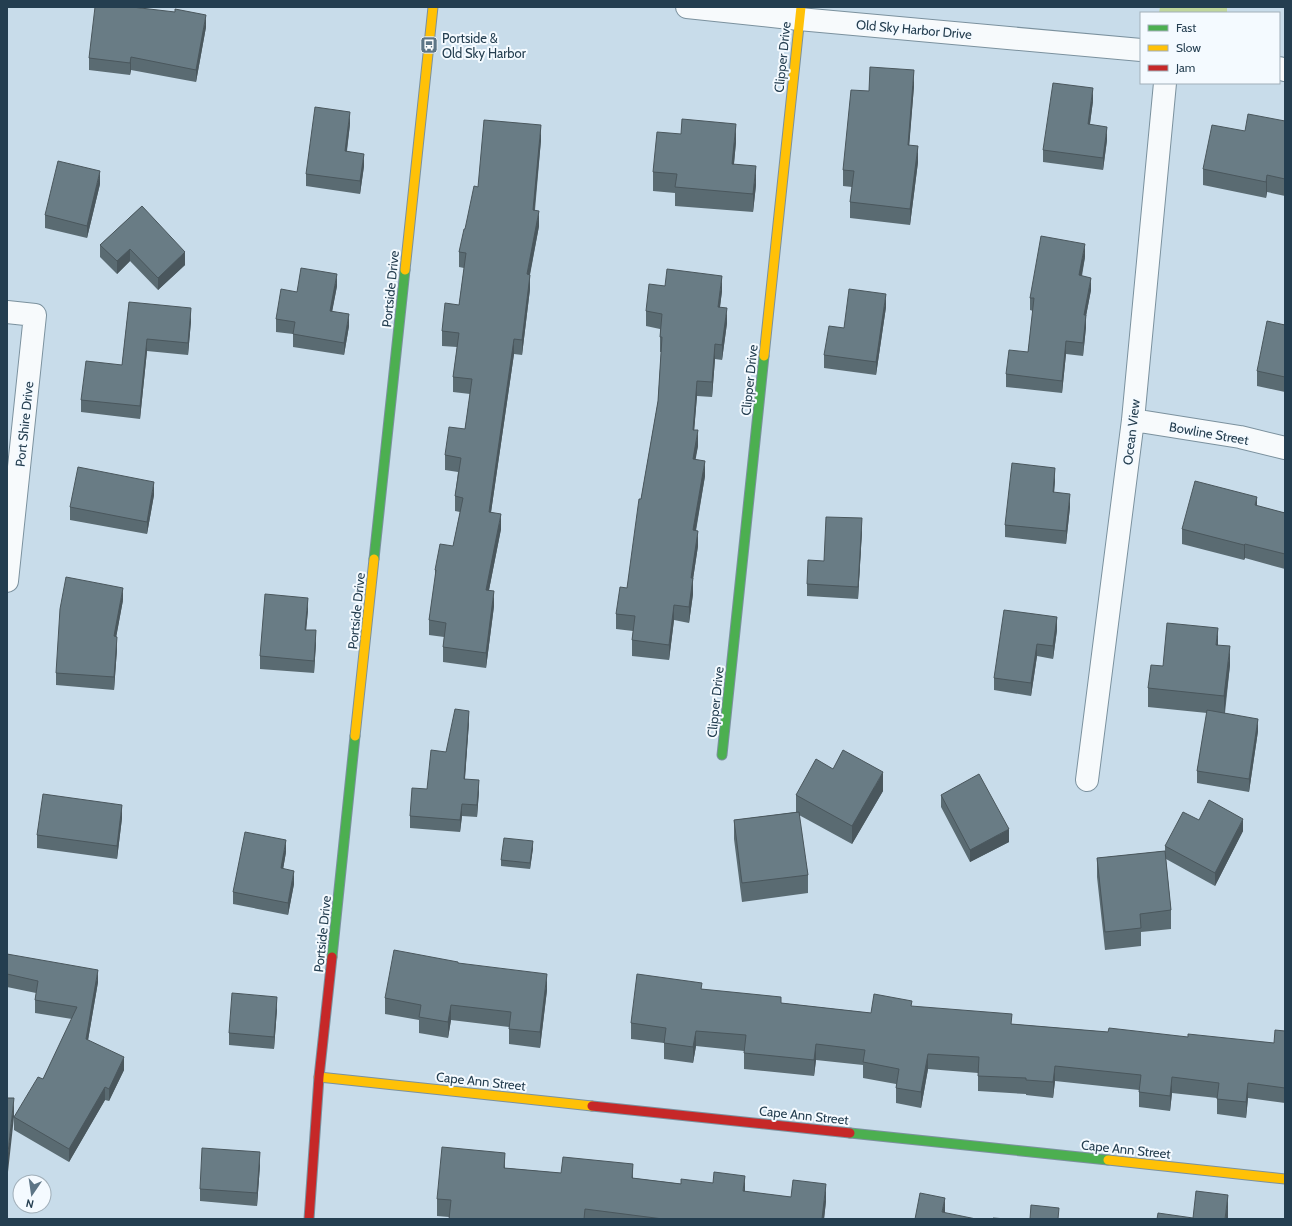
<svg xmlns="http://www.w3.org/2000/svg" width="1292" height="1226" font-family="Cabin,sans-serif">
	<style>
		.green { fill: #c0d69c }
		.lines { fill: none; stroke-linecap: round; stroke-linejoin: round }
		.street-casing { stroke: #7b919e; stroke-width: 24 }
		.fast-casing { stroke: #7b919e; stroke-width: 11 }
		.slow-casing { stroke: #7b919e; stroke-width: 11 }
		.jam-casing { stroke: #7b919e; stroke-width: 11 }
		.street { stroke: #f7fafc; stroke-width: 22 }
		.fast { stroke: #4caf50; stroke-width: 9 }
		.slow { stroke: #ffc107; stroke-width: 9 }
		.jam { stroke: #c62828; stroke-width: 9 }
		.wall { fill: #5a6b72 }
		.shaded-wall { fill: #4a575d }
		.building { fill: #697c85; stroke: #4a575d }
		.labels { text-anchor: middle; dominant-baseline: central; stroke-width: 4; stroke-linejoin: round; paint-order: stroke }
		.street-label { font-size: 13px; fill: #243e50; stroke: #f4faff }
		.poi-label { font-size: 13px; fill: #243e50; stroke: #f4faff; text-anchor: start }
	</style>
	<rect width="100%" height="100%" fill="#c8dcea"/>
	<path class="green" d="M1160,7H1227V13H1159Z"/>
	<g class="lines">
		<defs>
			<path id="street" d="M687,7L799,19L1141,50
				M1279,68L1285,70
				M7,312L35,315L7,581
				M1133,420L1240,437L1285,448
				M1087,780L1133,420L1165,83"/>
			<path id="fast" d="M374,559L405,270
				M722,755L764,356
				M332,957L355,736
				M850,1133L1108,1160"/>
			<path id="slow" d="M405,270L433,7
				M764,356L801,7
				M355,736L374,559
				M319,1077L592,1106
				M1108,1160L1285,1179"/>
			<path id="jam" d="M592,1106L850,1133
				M309,1219L319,1077L332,957"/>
		</defs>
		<use href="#street" class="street-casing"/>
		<use href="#fast" class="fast-casing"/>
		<use href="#slow" class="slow-casing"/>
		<use href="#jam" class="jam-casing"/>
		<use href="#street" class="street"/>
		<use href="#fast" class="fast"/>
		<use href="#slow" class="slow"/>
		<use href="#jam" class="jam"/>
	</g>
	<path class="wall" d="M206,27L196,82L131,70L130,75L89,70V58Z
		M914,86L909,145L918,162L910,225L850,218V202L852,187L843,186V170L869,91Z
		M1093,101L1090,124L1107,140L1103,170L1043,162V150Z
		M1285,121V196L1267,192L1266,198L1203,185V169L1245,131Z
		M350,124L347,151L364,166L360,194L306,186V174Z
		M541,140L535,210L539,226L530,275V289L522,355L514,354L491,512L501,529L489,590L494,606L486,668L443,662V647L444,637L429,635V620L435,582V570L453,546L460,512L455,511V496L458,472L445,470V455L465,429L470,394L453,392V377L457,347L442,346V331L459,305L464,268L459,267V252L478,187Z
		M736,142L734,164L756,185L753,212L675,206V193L653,191V172Z
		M100,184L87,238L45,228V215Z
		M142,206L185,265L158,290L130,261L117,274L100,257V245Z
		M1085,257L1082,276L1091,290L1086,316V327L1083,356L1066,354L1062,393L1006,387V374L1028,352L1033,311L1030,310V298Z
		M337,286L332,311L349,326L344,355L293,347V334L276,332V319L297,292Z
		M665,286L722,291L720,307L727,323L722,360L715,359L712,397L697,396L694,430L698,446L695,459L705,476L696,531L698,546L693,579V594L689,623L674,620L669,660L632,656V640L633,631L616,629V614L627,588L641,499L658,401L661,352H660V329L646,326V311Z
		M129,302L191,321L188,355L147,351L140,419L81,412V400L122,365Z
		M886,307L876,375L824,368V355L844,328Z
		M1285,325V392L1257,386V371Z
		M1055,480L1054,493L1070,507L1066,544L1005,537V525Z
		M154,495L147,534L70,520V507Z
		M1257,506L1285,513V569L1245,558L1244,560L1182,544V529Z
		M862,531L858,599L807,596V584L824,561Z
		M123,600L116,637L117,649L114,690L56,685V673Z
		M308,610L306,630L316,643L314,673L260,669V656Z
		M1057,617V630L1053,659L1037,656L1031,696L994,690V678Z
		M1218,645L1230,665L1225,713L1258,731L1249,792L1197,783V771L1207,713L1148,707V688L1163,666Z
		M469,722L465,779L479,791L477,817L462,816L460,832L410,828V816L427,789L446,752Z
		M833,769L883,791L852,844L799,815L808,875V893L742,902L734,839V820L796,812V795Z
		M941,795L1009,842L970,862L941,807Z
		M122,818L117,859L37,848V835Z
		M1199,820L1243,831L1215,886L1166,859L1171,910V929L1141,932V946L1105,950L1097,877V858L1165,851V846Z
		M533,848L530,869L501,866V860Z
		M286,852L283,869L294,884L288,915L233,904V892Z
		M7,954L98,982L88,1040L124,1070L109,1101L105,1100L69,1162L14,1130V1117L43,1079L72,1019L35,1013V1000L36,993L7,987Z
		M702,989L781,1003L871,1013L912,1007L1012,1024L1108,1032L1274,1043L1285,1031V1103L1248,1098L1246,1118L1217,1114V1098L1172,1093L1170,1111L1139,1107V1090L1055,1081L1053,1098L1026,1095V1094L978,1091V1073L928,1069L921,1108L896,1103V1084L863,1078V1065L816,1060L814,1076L744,1069V1051L696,1046L693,1063L664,1059V1043L631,1039V1023Z
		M547,990L540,1048L509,1044V1027L451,1020L448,1038L419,1033V1020L385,1014V998Z
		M277,1009L274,1049L229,1045V1033Z
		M260,1165L257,1206L200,1201V1189Z
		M505,1168L561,1173L633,1178L791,1197L826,1201L824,1219H449V1217L437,1216V1199Z"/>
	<path class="shaded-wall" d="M206,15V27L196,82V70Z
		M131,57V70L130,75V63Z
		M914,70V86L908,161V145Z
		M1093,88V101L1088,137V124Z
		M350,112V124L345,164V151Z
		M736,124V142L732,183V164Z
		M541,125V140L533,224V210Z
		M1107,127V140L1103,170V158Z
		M918,146V162L910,225V209Z
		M364,154V166L360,194V181Z
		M756,166V185L753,212V194Z
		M100,171V184L87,238V226Z
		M1267,175V192L1266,198V182Z
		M539,211V226L527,289V274Z
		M1085,244V257L1079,288V275Z
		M130,249V261L117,274V261Z
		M185,252V265L158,290V278Z
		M337,274V286L330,323V311Z
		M530,275V289L522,355V340Z
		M722,276V291L718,322V307Z
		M1091,278V290L1086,316V327L1083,356L1084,315Z
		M886,294V307L876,375V362Z
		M191,308V321L188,355V343Z
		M727,308V323L722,360V345Z
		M349,314V326L344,355V343Z
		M147,339V351L140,419V406Z
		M514,339V354L489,526V512Z
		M1066,341V354L1062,393V381Z
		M715,344V359L712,397V382Z
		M697,381V396L693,445V430Z
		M698,430V446L693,474V459Z
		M705,461V476L693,546V530Z
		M1055,468V480L1053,505V492Z
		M154,482V495L147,534V522Z
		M1070,494V507L1066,544V531Z
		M1257,497V512L1255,505Z
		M501,514V529L486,605V590Z
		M862,518V531L858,599V587Z
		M698,531V546L693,579V594L689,623V607L691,578Z
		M1245,544V558L1244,560V545Z
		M123,588V600L114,649V636Z
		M494,591V606L486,668V653Z
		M308,598V610L305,642V630Z
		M674,605V620L669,660V645Z
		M1057,617V630L1053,659V646Z
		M1218,628V646L1216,645Z
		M316,630V643L314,673V661Z
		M117,637V649L114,690V677Z
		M1037,644V656L1031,696V683Z
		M1230,646V665L1224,715V696Z
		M469,711V722L464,790V779Z
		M1258,719V731L1249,792V779Z
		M883,772V791L852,844V826Z
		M479,780V791L477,817V805Z
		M462,804V816L460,832V820Z
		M122,805V818L117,859V846Z
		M1243,819V831L1215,886V873Z
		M1009,829V842L970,862V850Z
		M286,840V852L281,881V868Z
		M533,841V848L530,869V863Z
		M294,871V884L288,915V903Z
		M98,970V982L86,1052V1039Z
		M547,974V990L540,1048V1032Z
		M277,997V1009L274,1049V1037Z
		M451,1005V1020L448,1038V1022Z
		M696,1031V1046L693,1063V1047Z
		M816,1044V1060L814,1076V1060Z
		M928,1054V1069L921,1108V1092Z
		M124,1057V1070L109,1101V1089Z
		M1055,1066V1081L1053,1098V1082Z
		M1172,1077V1093L1170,1111V1096Z
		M1248,1083V1098L1246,1118V1102Z
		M105,1087V1100L69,1162V1149Z
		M14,1098V1117L7,1181V1162Z
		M260,1152V1165L257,1206V1193Z
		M505,1153V1170L504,1168Z
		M633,1164V1181L632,1178Z
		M745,1176V1193L743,1191Z
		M826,1184V1201L824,1219H822Z
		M1228,1195V1219H1225Z
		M945,1198V1213L942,1212Z"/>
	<path class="building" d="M95,7H132L175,12V9L206,15L196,70L131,57L130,63L89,58Z
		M870,67L914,70L908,145L918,146L910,209L850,202L854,171L843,170L851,90L869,91Z
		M1053,83L1093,88L1088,124L1107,127L1103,158L1043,150Z
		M315,107L350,112L345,151L364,154L360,181L306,174Z
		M1248,114L1285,121V179L1267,175L1266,182L1203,169L1212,125L1245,131Z
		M682,119L736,124L732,164L756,166L753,194L675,187L677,174L653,172L657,132L681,134Z
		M484,120L541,125L533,210L539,211L527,274L530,275L522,340L514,339L489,512L501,514L486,590L494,591L486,653L443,647L446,623L429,620L436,570H435L440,544L453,546L463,498L455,496L461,458L445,455L449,427L465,429L472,379L453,377L459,333L442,331L445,303L459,305L466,253L459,252L464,229H465L474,186L478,187Z
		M58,161L100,171L87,226L45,215Z
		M142,206L185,252L158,278L130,249L117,261L100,245Z
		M1041,236L1085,244L1079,275L1091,278L1084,315H1086L1083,343L1066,341L1062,381L1006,374L1009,350L1028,352L1034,298H1030Z
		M301,268L337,274L330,311L349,314L344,343L293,334L295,322L276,319L281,289L297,292Z
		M667,269L722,276L718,307L727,308L722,345L715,344L712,382L697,381L693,430H698L693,459L705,461L693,530L698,531L691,578H693L689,607L674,605L669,645L632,640L635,616L616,614L620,587L627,588L639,499H641L658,401L662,337H660L662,314L646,311L649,284L665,286Z
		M849,289L886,294L876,362L824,355L829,326L844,328Z
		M129,302L191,308L188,343L147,339L140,406L81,400L86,361L122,365Z
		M1267,321L1285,325V377L1257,371Z
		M1012,463L1055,468L1053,492L1070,494L1066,531L1005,525Z
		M78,467L154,482L147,522L70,507Z
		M1195,481L1257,497L1255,505L1285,513V554L1245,544L1244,545L1182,529Z
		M826,517L862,518L858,587L807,584L808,560L824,561Z
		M66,577L123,588L114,636L117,637L114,677L56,673L60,609Z
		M265,594L308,598L305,630H316L314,661L260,656Z
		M1004,610L1057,617L1053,646L1037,644L1031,683L994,678Z
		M1167,623L1218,628L1216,645L1230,646L1224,696L1148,688L1151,665L1163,666Z
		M455,709L469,711L464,779L479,780L477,805L462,804L460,820L410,816L412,788L427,789L431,750L446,752Z
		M1207,710L1258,719L1249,779L1197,771Z
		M843,750L883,772L852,826L796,795L816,759L833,769Z
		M979,774L1009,829L970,850L941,795Z
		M43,794L122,805L117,846L37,835Z
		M1209,800L1243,819L1215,873L1165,846L1183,812L1199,820Z
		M799,812L808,875L742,883L734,820Z
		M245,832L286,840L281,868L294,871L288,903L233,892Z
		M504,838L533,841L530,863L501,860Z
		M1165,851L1171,910L1140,914L1141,928L1105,932L1097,858Z
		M394,950L458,962V963L547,974L540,1032L509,1029L511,1012L451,1005L448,1022L419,1017L421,1005L385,998Z
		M7,954L98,970L86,1039L124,1057L109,1089L105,1087L69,1149L14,1117L38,1077L43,1079L77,1007L35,1000L38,981L7,974Z
		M637,974L702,983L701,989L781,997V1003L871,1013L874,994L912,1001L911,1006L1012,1014L1011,1024L1108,1032L1109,1028L1188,1037V1034L1274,1043L1275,1030L1285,1031V1088L1248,1083L1246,1102L1217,1099L1219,1083L1172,1077L1170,1096L1139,1092L1141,1075L1055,1066L1053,1082L1026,1080V1078L978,1076L979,1057L928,1054L921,1092L896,1088L899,1069L863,1062L865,1050L816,1044L814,1060L744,1053L746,1035L696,1031L693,1047L664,1043L666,1028L631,1023Z
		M232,993L277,997L274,1037L229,1033Z
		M7,1098H14L7,1162Z
		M442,1147L505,1153L504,1168L561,1173L563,1157L633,1164L632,1178L681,1184V1179L713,1183L714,1172L745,1176L743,1191L791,1197L793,1180L826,1184L822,1219H663L585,1209L584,1219H449L451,1200L437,1199Z
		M202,1148L260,1152L257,1193L200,1189Z
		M1196,1191L1228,1195L1225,1219H1157L1158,1213L1193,1218Z
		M920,1193L945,1198L942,1212L976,1219H915Z
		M1031,1205L1059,1208L1058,1219H1030Z
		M993,1218L1007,1219H993Z"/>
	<defs>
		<symbol id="bus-square" viewBox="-11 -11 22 22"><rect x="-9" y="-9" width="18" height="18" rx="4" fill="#5d7586" stroke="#f4faff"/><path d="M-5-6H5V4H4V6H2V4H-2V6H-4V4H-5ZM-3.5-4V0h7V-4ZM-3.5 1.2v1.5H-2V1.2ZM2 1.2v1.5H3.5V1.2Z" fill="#fff"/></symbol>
	</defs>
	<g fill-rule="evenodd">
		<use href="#bus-square" x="419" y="35" width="20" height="20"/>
	</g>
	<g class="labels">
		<g class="street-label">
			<text transform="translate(914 29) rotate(5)">Old Sky Harbor Drive</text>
			<text transform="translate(782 57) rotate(-84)">Clipper Drive</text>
			<text transform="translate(390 289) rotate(-84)">Portside Drive</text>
			<text transform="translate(749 380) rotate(-84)">Clipper Drive</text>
			<text transform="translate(24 424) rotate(-84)">Port Shire Drive</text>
			<text transform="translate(1131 432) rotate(-83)">Ocean View</text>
			<text transform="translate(1209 433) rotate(10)">Bowline Street</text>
			<text transform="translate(356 611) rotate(-84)">Portside Drive</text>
			<text transform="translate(715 702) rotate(-84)">Clipper Drive</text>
			<text transform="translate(322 934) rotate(-84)">Portside Drive</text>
			<text transform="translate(481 1081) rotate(6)">Cape Ann Street</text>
			<text transform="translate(804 1115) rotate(6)">Cape Ann Street</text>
			<text transform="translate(1126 1149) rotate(6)">Cape Ann Street</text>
		</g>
		<g class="poi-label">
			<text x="442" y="38">Portside &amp;<tspan x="442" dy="15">Old Sky Harbor</tspan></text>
		</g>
	</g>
	<rect width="1292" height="1226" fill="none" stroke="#243e50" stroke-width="16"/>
	<rect x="1140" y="12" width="140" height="72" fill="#f4faff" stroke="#a1afb9"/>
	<rect x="1148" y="25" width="20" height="6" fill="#4caf50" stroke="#a1afb9"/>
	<text x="1176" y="32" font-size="12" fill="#243e50">Fast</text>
	<rect x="1148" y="45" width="20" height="6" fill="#ffc107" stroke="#a1afb9"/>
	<text x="1176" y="52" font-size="12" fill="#243e50">Slow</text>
	<rect x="1148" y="65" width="20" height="6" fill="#c62828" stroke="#a1afb9"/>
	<text x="1176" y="72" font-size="12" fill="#243e50">Jam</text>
	<g transform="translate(32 1194) rotate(193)"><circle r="19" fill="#f4faff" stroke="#a1afb9"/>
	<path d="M0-3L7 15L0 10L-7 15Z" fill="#5d7586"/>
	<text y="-6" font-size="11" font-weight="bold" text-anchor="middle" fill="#243e50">N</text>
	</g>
</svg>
